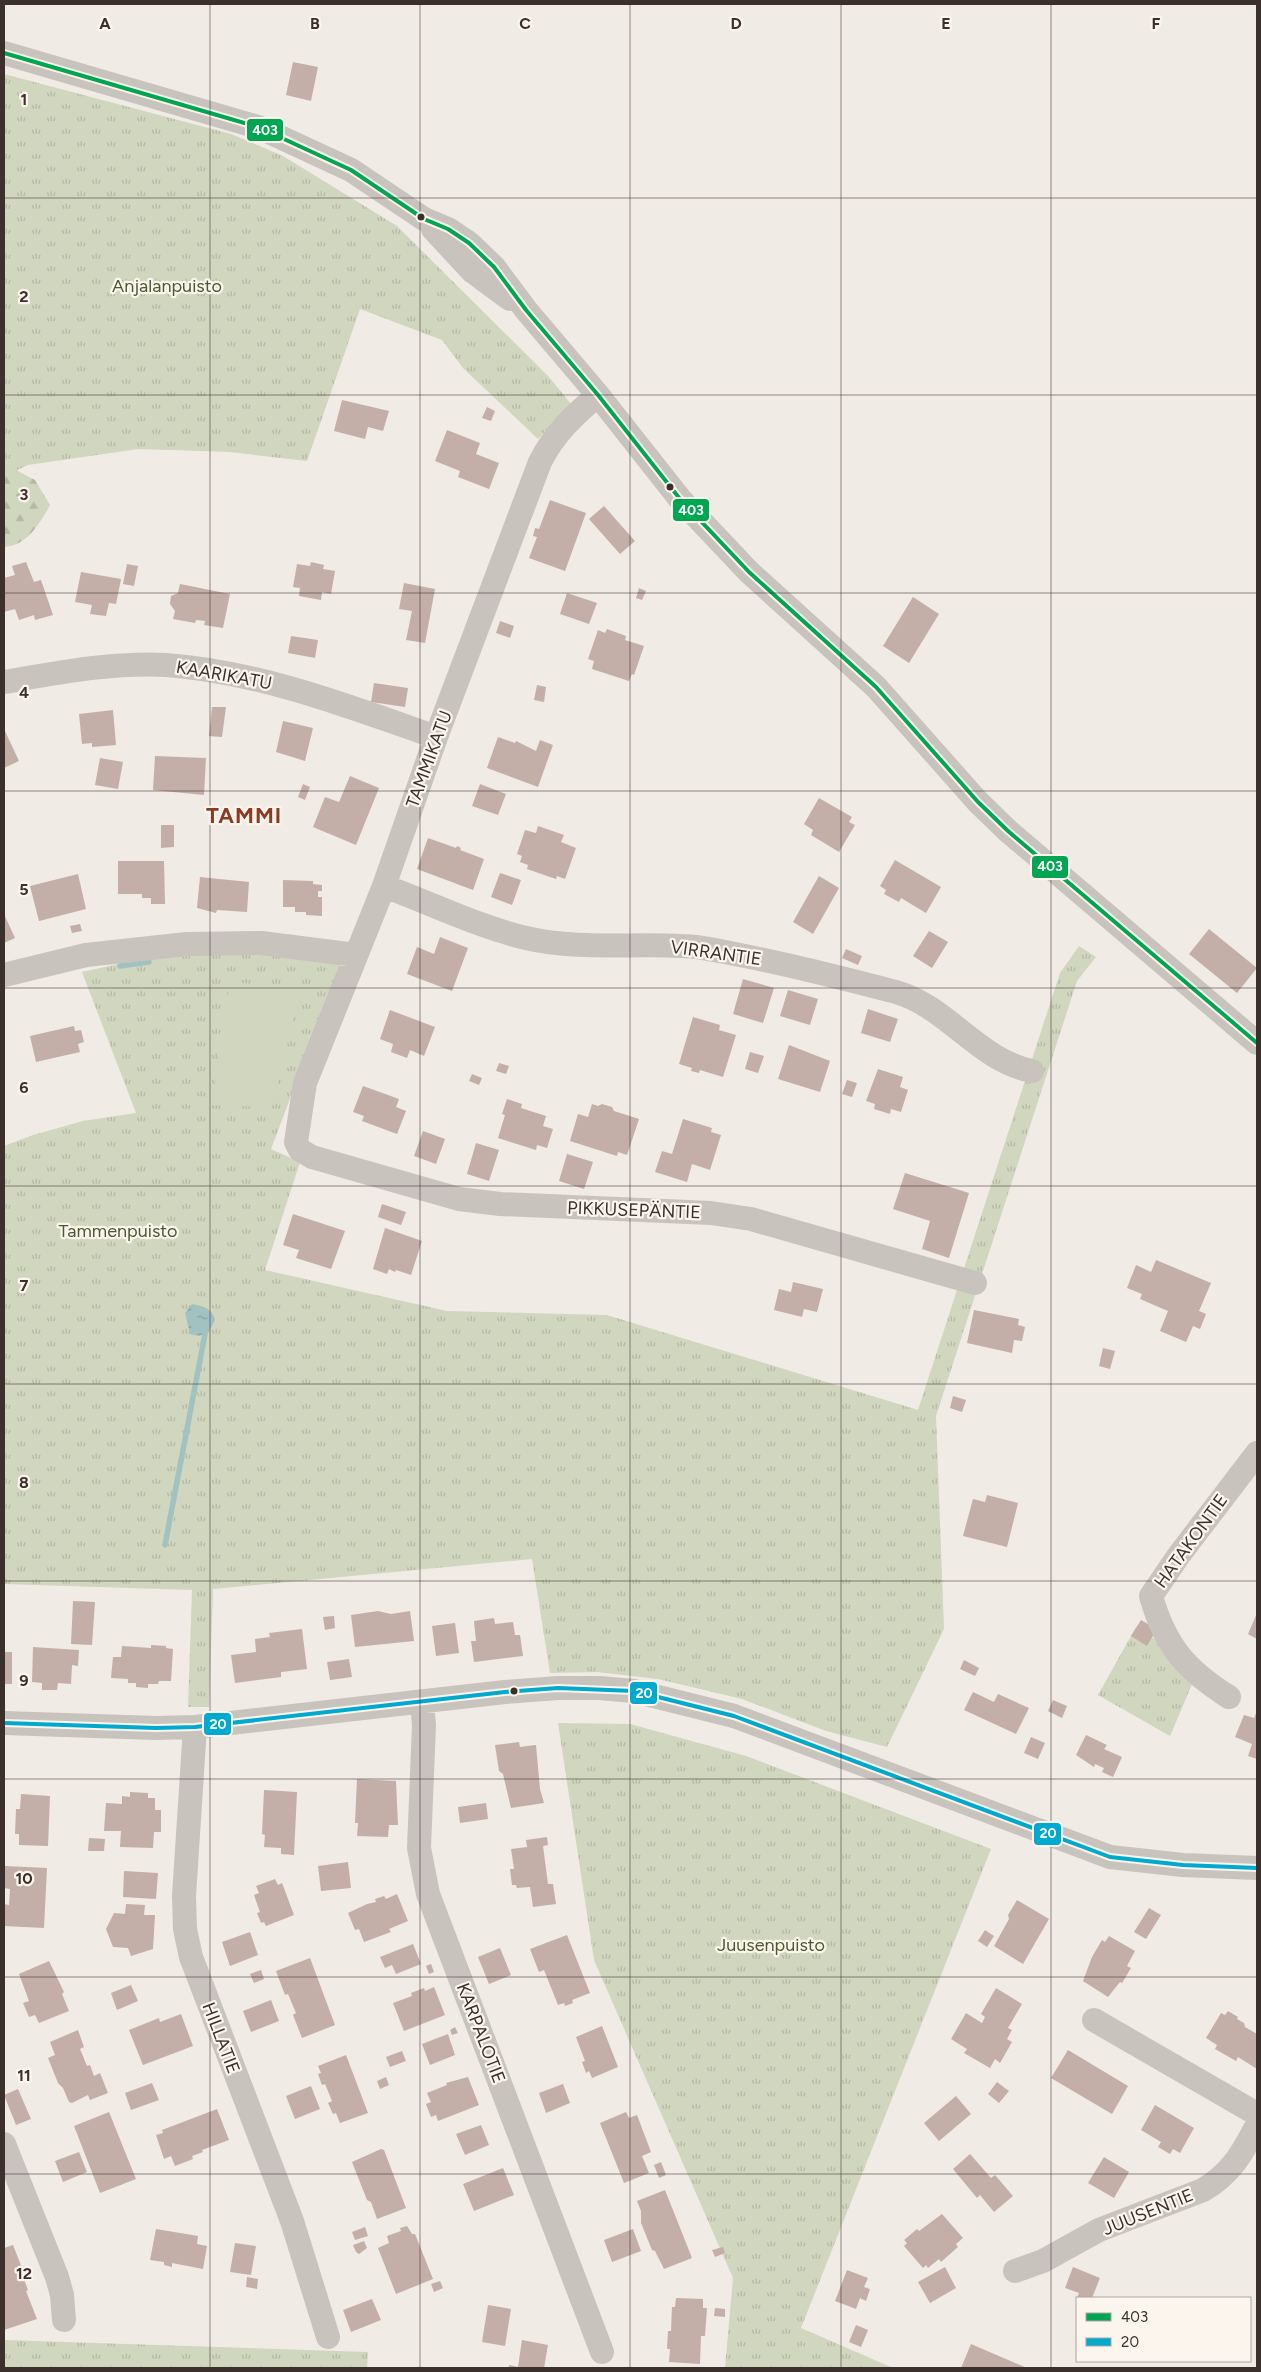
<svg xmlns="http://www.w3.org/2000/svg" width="1261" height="2372" font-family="Figtree,sans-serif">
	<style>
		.grass { fill: url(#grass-tufts) }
		.forest { fill: url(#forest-firs) }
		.garden { fill: #d1d6bf }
		.water { fill: url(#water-ripples) }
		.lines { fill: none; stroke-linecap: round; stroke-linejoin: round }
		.stream { stroke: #a1c2c1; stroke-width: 5.5 }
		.building { fill: #c3afa7 }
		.minor { stroke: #c9c3be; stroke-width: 24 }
		.bus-1-casing { stroke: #fbf5ee; stroke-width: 8 }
		.bus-2-casing { stroke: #fbf5ee; stroke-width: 8 }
		.bus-1 { stroke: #00a651; stroke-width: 4 }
		.bus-2 { stroke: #00a9ce; stroke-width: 4 }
		.grid { fill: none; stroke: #3b302b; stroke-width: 1; stroke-opacity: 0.55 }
		.bus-dot { fill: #3b302b; stroke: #fbf5ee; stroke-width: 2 }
		.labels { text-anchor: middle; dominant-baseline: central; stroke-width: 4.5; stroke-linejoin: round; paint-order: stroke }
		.park-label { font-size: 18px; fill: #4a5a2e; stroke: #fbf5ee }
		.street-label { font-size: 18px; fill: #3b302b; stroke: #fbf5ee }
		.district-label { font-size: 22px; font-weight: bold; letter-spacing: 1px; fill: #8c3b22; stroke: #fbf5ee }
		.grid-label { font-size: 16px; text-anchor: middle; font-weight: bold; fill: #3b302b; stroke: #fbf5ee; stroke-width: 4.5; stroke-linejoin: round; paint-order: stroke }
		.line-badge { stroke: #fbf5ee; stroke-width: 2 }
		.badge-label { font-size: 14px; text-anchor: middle; font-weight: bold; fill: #fff }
	</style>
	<defs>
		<pattern id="grass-tufts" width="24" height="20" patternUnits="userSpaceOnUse" patternTransform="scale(1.25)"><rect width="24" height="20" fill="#d1d6bf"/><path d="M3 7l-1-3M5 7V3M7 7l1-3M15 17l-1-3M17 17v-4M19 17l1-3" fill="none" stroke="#b4b8a4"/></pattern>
		<pattern id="forest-firs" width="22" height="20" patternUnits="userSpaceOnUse" patternTransform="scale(1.25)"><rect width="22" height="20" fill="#d1d6bf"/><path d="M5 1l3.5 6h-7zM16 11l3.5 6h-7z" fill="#b4b8a4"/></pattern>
		<pattern id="water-ripples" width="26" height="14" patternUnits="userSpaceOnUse" patternTransform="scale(1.25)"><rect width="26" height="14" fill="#a1c2c1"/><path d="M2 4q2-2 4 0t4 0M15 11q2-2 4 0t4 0" fill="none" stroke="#849e9d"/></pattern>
	</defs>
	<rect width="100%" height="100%" fill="#f0ebe5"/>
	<path class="grass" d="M4,74L231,134L283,156L397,226L549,377L571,404L538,439L463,368L442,340L360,309L307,461L229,452L138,449L28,465L4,476Z
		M1079,946L1096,957L1077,981L936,1416L944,1629L887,1747L826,1731L742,1699L658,1679L597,1672L550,1673L532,1559L213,1589L209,1707H188L192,1590L4,1584V1146L33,1135L83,1121L136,1113L82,972L168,953L237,952L342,962L271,1149L300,1162L265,1270L447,1311L607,1315L918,1410L1060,973Z
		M1136,1627L1158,1641L1193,1682L1170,1736L1098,1695Z
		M558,1723L630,1724L746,1756L991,1849L801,2328L893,2368H725L733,2278L594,1960Z
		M4,2340L368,2352L367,2368H4Z"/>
	<path class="forest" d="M4,464L35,480L50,505C40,523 27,546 4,547Z"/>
	<path class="garden" d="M230,982L301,988L272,1107L212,1105Z"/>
	<path class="water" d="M192,1304C203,1306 212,1308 215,1320L209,1332L199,1336L190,1334L185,1313Z"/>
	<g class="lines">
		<path class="stream" d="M120,966L149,962
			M165,1545L205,1334"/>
	</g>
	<path class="building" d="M293,62L318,67L311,101L286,95Z
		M342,400L389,411L383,431L368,427L365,439L334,431Z
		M487,407L495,411L491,421L482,418Z
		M447,430L480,443L476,454L499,463L489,489L458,477L460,471L435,461Z
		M550,500L586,513L565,571L529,558L537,537L533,536L535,528L539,529Z
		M604,506L635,541L620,554L589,519Z
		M26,562L34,582L41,580L53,615L35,620L34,615L19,620L15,609L4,612V578L15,575L12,566Z
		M311,562L324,565L323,569L335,571L331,594L322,592L321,600L299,596L300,588L293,587L297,564L310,566Z
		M127,564L138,566L134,586L123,584Z
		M81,572L121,579L116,604L109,603L106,616L90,614L92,605L75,602Z
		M404,583L435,589L425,643L406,640L412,611L399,609Z
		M180,584L230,594L223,628L204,625L205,621L196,620L195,623L173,619L175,611L170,604L171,596L178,593Z
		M639,588L646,591L642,600L636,598Z
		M567,593L597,603L589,624L560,614Z
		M913,597L939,614L909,663L883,646Z
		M500,621L514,626L510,638L496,633Z
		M607,629L626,636L625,640L644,646L634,675L632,674L629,681L592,669L594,661L588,659L598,630L605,633Z
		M291,636L318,640L315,658L288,653Z
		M374,683L408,688L405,707L371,702Z
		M537,685L546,687L544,702L534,700Z
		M212,707H226L222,737L209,736Z
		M113,710L116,745L92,747V743L82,744L79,714Z
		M283,721L313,728L305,761L276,752Z
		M4,729L19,761L4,768Z
		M498,737L515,743L516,741L536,751L540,740L553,745L538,787L487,768Z
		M155,756L206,758L204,795L153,790Z
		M100,758L123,762L118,789L95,785Z
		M350,776L379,788L356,845L313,827L325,797L339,802Z
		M303,784L310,787L305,800L298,797Z
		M480,784L506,794L498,815L472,806Z
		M819,798L852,817L849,822L855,825L839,852L811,835L813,830L804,824Z
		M161,825H174V847L161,848Z
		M538,826L564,835L561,842L576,848L565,879L557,876L556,879L527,869L528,865L520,862L522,856L517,854L525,830L536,833Z
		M428,838L456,848L457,846L461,848L460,850L484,859L473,890L417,869Z
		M895,860L941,887L926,913L901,898L899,902L884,894L886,890L880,886Z
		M118,861H164L165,904H151V898H142V894H118Z
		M500,873L521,880L512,905L491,897Z
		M78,874L86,909L39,921L30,886Z
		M819,876L839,888L813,934L793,922Z
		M200,877L249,882L247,912L217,910L216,913L197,908Z
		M283,880L313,881V884L322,885V891H318V897H322V916L306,915V912H295V907H283Z
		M4,914L15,938L4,943Z
		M80,924L82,931L72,933L70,926Z
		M1209,929L1257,968L1237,993L1189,954Z
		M929,931L948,942L932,968L913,956Z
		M440,937L468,948L452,991L407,974L417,947L434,954Z
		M846,949L862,956L858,965L842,958Z
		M743,979L774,988L763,1023L733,1014Z
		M788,990L818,999L810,1025L780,1016Z
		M868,1009L898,1019L890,1042L861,1033Z
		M390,1010L435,1027L424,1056L410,1050L407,1058L391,1052L393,1044L380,1039Z
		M693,1017L720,1025L719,1030L736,1035L723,1077L700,1070L699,1073L691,1071L692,1068L679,1064Z
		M74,1026L75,1031L81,1030L84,1042L78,1044L80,1052L36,1062L30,1036Z
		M789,1045L830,1061L820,1092L778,1079Z
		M750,1052L764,1056L758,1073L745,1069Z
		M499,1063L509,1066L506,1074L496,1071Z
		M878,1069L903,1077L900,1087L908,1090L901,1112L891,1109L890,1114L874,1109L875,1104L866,1101Z
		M472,1074L482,1078L479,1085L469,1081Z
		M847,1080L857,1083L852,1097L842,1094Z
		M363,1086L399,1099L396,1107L406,1111L397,1134L362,1121L364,1116L353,1112Z
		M507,1099L522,1104L521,1108L546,1116L543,1126L553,1129L547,1148L537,1145L536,1150L498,1138L505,1115L502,1114Z
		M592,1104L598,1106L602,1104L612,1107L614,1111L639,1119L627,1155L618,1152L617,1156L570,1141L578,1114L588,1117Z
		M683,1119L712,1128L711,1132L721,1135L710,1170L692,1164L687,1182L655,1172L662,1151L672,1154Z
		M423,1131L445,1139L436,1164L414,1156Z
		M476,1143L499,1150L489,1181L467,1174Z
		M567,1154L593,1162L584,1189L559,1181Z
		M905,1173L969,1193L949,1258L922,1249L930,1221L893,1209Z
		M382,1204L406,1212L401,1225L378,1217Z
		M293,1214L345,1231L331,1269L296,1258L299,1250L283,1245Z
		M385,1228L422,1241L411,1275L396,1270L395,1272L389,1269L387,1274L373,1269Z
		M1156,1260L1211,1283L1199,1311L1206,1314L1200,1329L1193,1326L1186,1342L1160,1331L1168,1311L1140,1299L1142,1294L1127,1288L1136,1265L1151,1272Z
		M793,1282L823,1289L817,1312L804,1309L802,1317L774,1310L779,1289L791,1292Z
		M974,1310L1019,1319L1018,1325L1025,1327L1022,1341L1014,1340L1012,1353L967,1343Z
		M1103,1348L1115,1351L1110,1369L1099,1366Z
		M953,1396L966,1400L962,1412L950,1408Z
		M987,1495L1018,1503L1007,1547L963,1536L973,1499L985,1502Z
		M73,1601L95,1602L92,1645L71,1644Z
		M378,1611L391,1614L410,1611L414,1641L355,1647L351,1615Z
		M1257,1613V1639L1248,1634Z
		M334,1616L335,1628L325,1630L323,1617Z
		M494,1618L495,1624L513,1622L515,1635H520L523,1656L474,1662L471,1641H476L474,1621Z
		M1141,1620L1157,1629L1147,1646L1131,1636Z
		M455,1623L459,1653L436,1656L432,1626Z
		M302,1629L307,1669L281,1672V1677L235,1683L231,1655L256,1652L255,1639L270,1637L269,1633Z
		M151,1645L166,1646V1648L173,1649L171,1681H159L158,1684H148V1688L136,1687V1683H128V1679L111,1678L113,1657H121L122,1646L151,1648Z
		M33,1647L79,1650L78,1666L72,1665L71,1684L58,1683L57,1690H42V1683L32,1682Z
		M4,1652H12V1684H4Z
		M349,1659L352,1677L330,1680L327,1662Z
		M964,1660L979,1668L975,1676L960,1669Z
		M973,1692L994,1702L998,1694L1029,1708L1016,1734L964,1710Z
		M1053,1700L1067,1706L1062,1718L1048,1711Z
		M1257,1711V1759L1248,1756L1252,1744L1235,1737L1244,1715L1254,1718Z
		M1086,1735L1107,1745L1104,1749L1122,1757L1113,1777L1102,1772L1104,1768L1095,1764L1094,1767L1076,1755Z
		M1031,1737L1045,1743L1038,1759L1024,1753Z
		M519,1742L520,1747L536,1745L540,1789L544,1803L511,1808L503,1774L499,1771L495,1745Z
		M357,1779L396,1781L398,1825H389L388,1837L357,1836L358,1823H355Z
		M264,1790L297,1792L294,1855L281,1854V1848L264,1847L265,1835L262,1834Z
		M130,1792L148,1793V1798H155V1810H161V1832H154L153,1848L120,1847L121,1831H104L106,1803L122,1804V1796L130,1797Z
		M21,1794L50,1796L48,1846L19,1845V1834H15L16,1809H20Z
		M486,1803L488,1819L460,1823L458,1807Z
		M547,1837L548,1845L543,1846L548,1884H553L556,1904L533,1907L530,1887L517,1888L516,1885H512L510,1869H514L511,1849L527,1847L526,1840Z
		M89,1838L105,1839L104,1851H88Z
		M348,1862L351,1888L321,1891L318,1866Z
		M5,1866L47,1868L44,1928L4,1926V1904L9,1905L10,1889L4,1888Z
		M124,1871L158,1873L156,1899L123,1897Z
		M275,1879L278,1885L282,1883L294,1915L266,1926L264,1922L261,1923L257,1913L260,1912L254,1895L259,1893L256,1886Z
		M397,1894L408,1921L389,1929L391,1932L364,1942L359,1929L355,1930L348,1913L367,1904L376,1902L375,1899L384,1896L386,1899Z
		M1017,1900L1049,1919L1023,1964L994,1946L1009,1919L1008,1915Z
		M126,1904L145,1905L144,1915H155L153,1949L131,1956L128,1948L113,1947L106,1929L114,1913L125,1914Z
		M1149,1908L1161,1915L1146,1939L1134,1932Z
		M985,1930L994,1936L987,1947L978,1941Z
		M250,1932L258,1955L230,1966L222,1942Z
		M567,1935L590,1993L572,2000L573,2003L565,2006L564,2003L558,2005L544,1970L539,1972L530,1949Z
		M1109,1936L1135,1951L1127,1966L1131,1968L1122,1983L1120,1982L1108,1997L1083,1981L1092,1957L1102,1940L1105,1942Z
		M413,1944L421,1964L396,1974L392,1965L385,1968L380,1957Z
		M500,1948L511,1975L489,1984L478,1957Z
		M310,1958L335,2025L302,2038L293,2015L296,2013L288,1994L285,1995L276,1971Z
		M49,1961L64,1992L62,1994L69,2011L39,2023L35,2015L29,2017L23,2003L29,2001L19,1974Z
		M431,1964L434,1972L429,1974L426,1966Z
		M261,1970L264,1979L254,1983L250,1974Z
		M131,1985L138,2001L117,2010L111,1993Z
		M434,1987L445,2015L404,2031L393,2003L412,1996L411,1993L424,1988L425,1991Z
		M996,1988L1022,2004L1008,2028L1012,2030L1007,2039L1012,2042L1000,2063L995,2059L990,2068L964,2053L967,2049L951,2039L966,2013L982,2023L985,2017L981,2014Z
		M271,2000L279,2021L251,2032L243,2011Z
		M1228,2011L1238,2017L1237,2019L1244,2023L1245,2027L1257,2034V2069L1238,2057L1236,2061L1215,2049L1217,2045L1206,2038L1221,2013L1225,2015Z
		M181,2014L193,2046L143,2065L129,2030L159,2018L160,2022Z
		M602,2026L618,2067L592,2078L589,2071L586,2073L582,2062L585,2061L576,2037Z
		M455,2027L458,2033L452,2035L450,2030Z
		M78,2030L84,2047L80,2049L87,2066L90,2065L94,2076L100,2073L108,2093L90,2100L88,2095L72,2103L69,2102L63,2088L58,2083L48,2058L55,2055L50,2042Z
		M448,2034L455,2055L430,2065L422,2044Z
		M1068,2050L1128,2086L1112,2114L1051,2078Z
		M402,2051L406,2061L390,2067L386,2057Z
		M346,2055L368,2113L340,2123L336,2113L333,2114L328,2103L332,2101L325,2084L322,2085L318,2074L321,2073L318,2066Z
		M386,2077L389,2085L380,2089L377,2081Z
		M468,2077L479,2105L438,2121L436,2115L431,2117L426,2104L431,2102L427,2093L447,2085L446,2083Z
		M997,2082L1009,2091L999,2103L988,2094Z
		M152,2083L159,2100L131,2110L125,2093Z
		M563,2084L570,2103L546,2113L539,2093Z
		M311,2086L320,2109L295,2119L286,2096Z
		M18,2089L31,2119L16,2125L4,2095Z
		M956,2096L971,2114L939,2141L924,2123Z
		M1155,2105L1194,2128L1180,2153L1173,2149L1170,2154L1158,2147L1161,2142L1141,2130Z
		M217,2109L229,2140L202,2150L203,2152L192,2156L193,2159L175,2166L171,2156L164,2159L156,2135L163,2133L162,2130Z
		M109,2112L136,2179L100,2193L74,2126Z
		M626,2112L629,2118L637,2115L651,2152L642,2156L649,2173L624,2183L600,2123Z
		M481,2125L489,2145L465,2155L456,2134Z
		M381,2149L384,2150L406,2208L377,2219L371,2202L367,2200L352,2162Z
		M79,2152L87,2172L63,2182L55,2161Z
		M970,2154L991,2178L995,2175L1013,2196L994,2212L980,2195L977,2198L953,2169Z
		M1104,2157L1129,2172L1114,2198L1088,2183Z
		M661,2162L666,2175L659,2178L654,2165Z
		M503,2168L514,2195L474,2211L463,2184Z
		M665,2190L692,2258L664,2269L655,2251L652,2250L641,2223V2211L637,2201Z
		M942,2214L963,2238L956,2244L958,2247L941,2262L939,2259L928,2268L926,2265L923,2268L904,2246L907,2243L904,2240L917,2229L919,2231Z
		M407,2226L412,2234H415L433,2279L396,2294L378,2248L389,2243L387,2236L401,2231L400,2228Z
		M365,2227L368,2236L355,2240L352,2232Z
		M156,2229L198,2236L197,2244L207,2246L203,2269L172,2263V2267L164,2265V2262L150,2260Z
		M633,2229L641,2251L612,2262L604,2240Z
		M364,2241L367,2248L359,2254L356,2252L353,2245Z
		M235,2243L256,2246L251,2275L230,2272Z
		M13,2245L26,2278L24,2279L28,2290L26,2291L37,2319L4,2330V2248Z
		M723,2247L725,2253L715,2257L712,2250Z
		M945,2267L956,2288L930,2303L918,2282Z
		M1073,2267L1100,2278L1092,2298H1077L1079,2293L1065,2288Z
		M847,2270L868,2278L864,2287L870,2289L866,2301L860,2298L856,2309L835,2301Z
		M247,2277L258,2279L257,2289L246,2287Z
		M440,2281L443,2288L434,2292L431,2284Z
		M676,2298L703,2299V2308H707L705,2336H701L700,2364L669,2362L670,2349H667L668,2331H671L672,2307H675Z
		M372,2299L381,2320L351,2332L343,2310Z
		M488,2305L511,2309L505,2346L482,2342Z
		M715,2308L725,2309V2317L714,2316Z
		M856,2325L868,2330L861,2347L849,2342Z
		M522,2340L548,2345L544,2368H509V2365L518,2367Z
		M971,2344L1027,2368H961Z"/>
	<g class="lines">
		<path class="minor" d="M4,53L258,127L351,170L424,219L448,229L469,243L494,267L526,310L598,395L680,499L749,572L876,687L978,802L1008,831L1257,1043
			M433,229L472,271L510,299
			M598,395C574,415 554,434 540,462L436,737L384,886L305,1083L296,1142L300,1150L312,1157L459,1199L500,1204L711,1213L751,1219L975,1283
			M4,682C57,673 112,662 166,665C260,672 348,706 436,737
			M384,886C430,903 479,927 526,938C582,951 639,942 696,947C712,949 729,953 745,956C795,966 846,979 896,992C948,1007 979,1061 1032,1071
			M4,975L86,955L187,944L261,943L356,955
			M1229,1697C1186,1670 1165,1646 1151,1596L1179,1555L1257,1453
			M422,1703L424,1725L419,1848L428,1894L602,2352
			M4,1723L156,1728L195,1727L505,1692L558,1688H599L634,1691L734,1716L1110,1857L1183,1865L1257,1868
			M195,1727L184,1896L185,1929L191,1957L292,2221L328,2337
			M1094,2020L1257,2114
			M4,2144L57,2277L62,2295L64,2320
			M1015,2271L1043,2261L1099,2230L1203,2190C1231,2174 1243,2152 1257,2125"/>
		<defs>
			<path id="bus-1" d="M4,53L258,127L351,170L424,219L448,229L469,243L494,267L526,310L598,395L680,499L749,572L876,687L978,802L1008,831L1257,1043"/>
			<path id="bus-2" d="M4,1723L156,1728L195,1727L505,1692L558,1688L634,1691L734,1716L1110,1857L1183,1865L1257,1868"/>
		</defs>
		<use href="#bus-1" class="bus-1-casing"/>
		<use href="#bus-2" class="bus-2-casing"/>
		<use href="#bus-1" class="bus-1"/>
		<use href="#bus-2" class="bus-2"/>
	</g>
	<path class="grid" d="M210,4V2368M420,4V2368M630,4V2368M841,4V2368M1051,4V2368M4,198H1257M4,395H1257M4,593H1257M4,791H1257M4,988H1257M4,1186H1257M4,1384H1257M4,1581H1257M4,1779H1257M4,1977H1257M4,2174H1257"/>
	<g class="bus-dot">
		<circle cx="421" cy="217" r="4.5"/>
		<circle cx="670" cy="487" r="4.5"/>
		<circle cx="514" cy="1691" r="4.5"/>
	</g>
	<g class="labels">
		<g class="park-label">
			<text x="167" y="286">Anjalanpuisto</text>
			<text x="118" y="1231">Tammenpuisto</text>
			<text x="771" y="1945">Juusenpuisto</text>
		</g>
		<g class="street-label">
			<text transform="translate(224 675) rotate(10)">KAARIKATU</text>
			<text transform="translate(429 759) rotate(-70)">TAMMIKATU</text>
			<text transform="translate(716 953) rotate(8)">VIRRANTIE</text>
			<text transform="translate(634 1210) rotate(2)">PIKKUSEPÄNTIE</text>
			<text transform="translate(1191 1541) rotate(-54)">HATAKONTIE</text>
			<text transform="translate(481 2033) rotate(69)">KARPALOTIE</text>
			<text transform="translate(221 2038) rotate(69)">HILLATIE</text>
			<text transform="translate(1148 2212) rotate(-22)">JUUSENTIE</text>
		</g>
		<g class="district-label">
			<text x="244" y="815">TAMMI</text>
		</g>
	</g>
	<g class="grid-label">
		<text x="105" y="29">A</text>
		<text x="315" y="29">B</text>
		<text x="525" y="29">C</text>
		<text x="736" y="29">D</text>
		<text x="946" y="29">E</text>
		<text x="1156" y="29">F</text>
		<text x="24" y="105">1</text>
		<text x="24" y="302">2</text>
		<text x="24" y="500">3</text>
		<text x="24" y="698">4</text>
		<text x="24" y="895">5</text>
		<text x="24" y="1093">6</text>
		<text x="24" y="1291">7</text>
		<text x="24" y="1488">8</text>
		<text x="24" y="1686">9</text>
		<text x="24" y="1884">10</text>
		<text x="24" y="2081">11</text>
		<text x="24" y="2279">12</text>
	</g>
	<g class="line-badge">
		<rect x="246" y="118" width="38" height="24" rx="5" fill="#00a651"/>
		<rect x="672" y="498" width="38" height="24" rx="5" fill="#00a651"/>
		<rect x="1031" y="855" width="38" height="24" rx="5" fill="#00a651"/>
		<rect x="629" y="1681" width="29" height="24" rx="5" fill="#00a9ce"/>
		<rect x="203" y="1712" width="29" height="24" rx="5" fill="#00a9ce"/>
		<rect x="1033" y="1822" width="29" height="24" rx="5" fill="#00a9ce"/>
	</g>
	<g class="badge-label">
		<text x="265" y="135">403</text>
		<text x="691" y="515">403</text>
		<text x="1050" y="871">403</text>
		<text x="644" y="1698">20</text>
		<text x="218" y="1729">20</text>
		<text x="1048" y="1838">20</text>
	</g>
	<rect width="1261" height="2372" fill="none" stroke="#3b302b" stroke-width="10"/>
	<rect x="1076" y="2297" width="175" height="65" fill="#fbf5ee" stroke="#aea6a0"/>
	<rect x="1086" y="2313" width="25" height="8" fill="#00a651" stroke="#aea6a0"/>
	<text x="1121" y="2322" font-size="15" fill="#3b302b">403</text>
	<rect x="1086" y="2338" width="25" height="8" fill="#00a9ce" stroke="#aea6a0"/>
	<text x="1121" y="2347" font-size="15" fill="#3b302b">20</text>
</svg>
